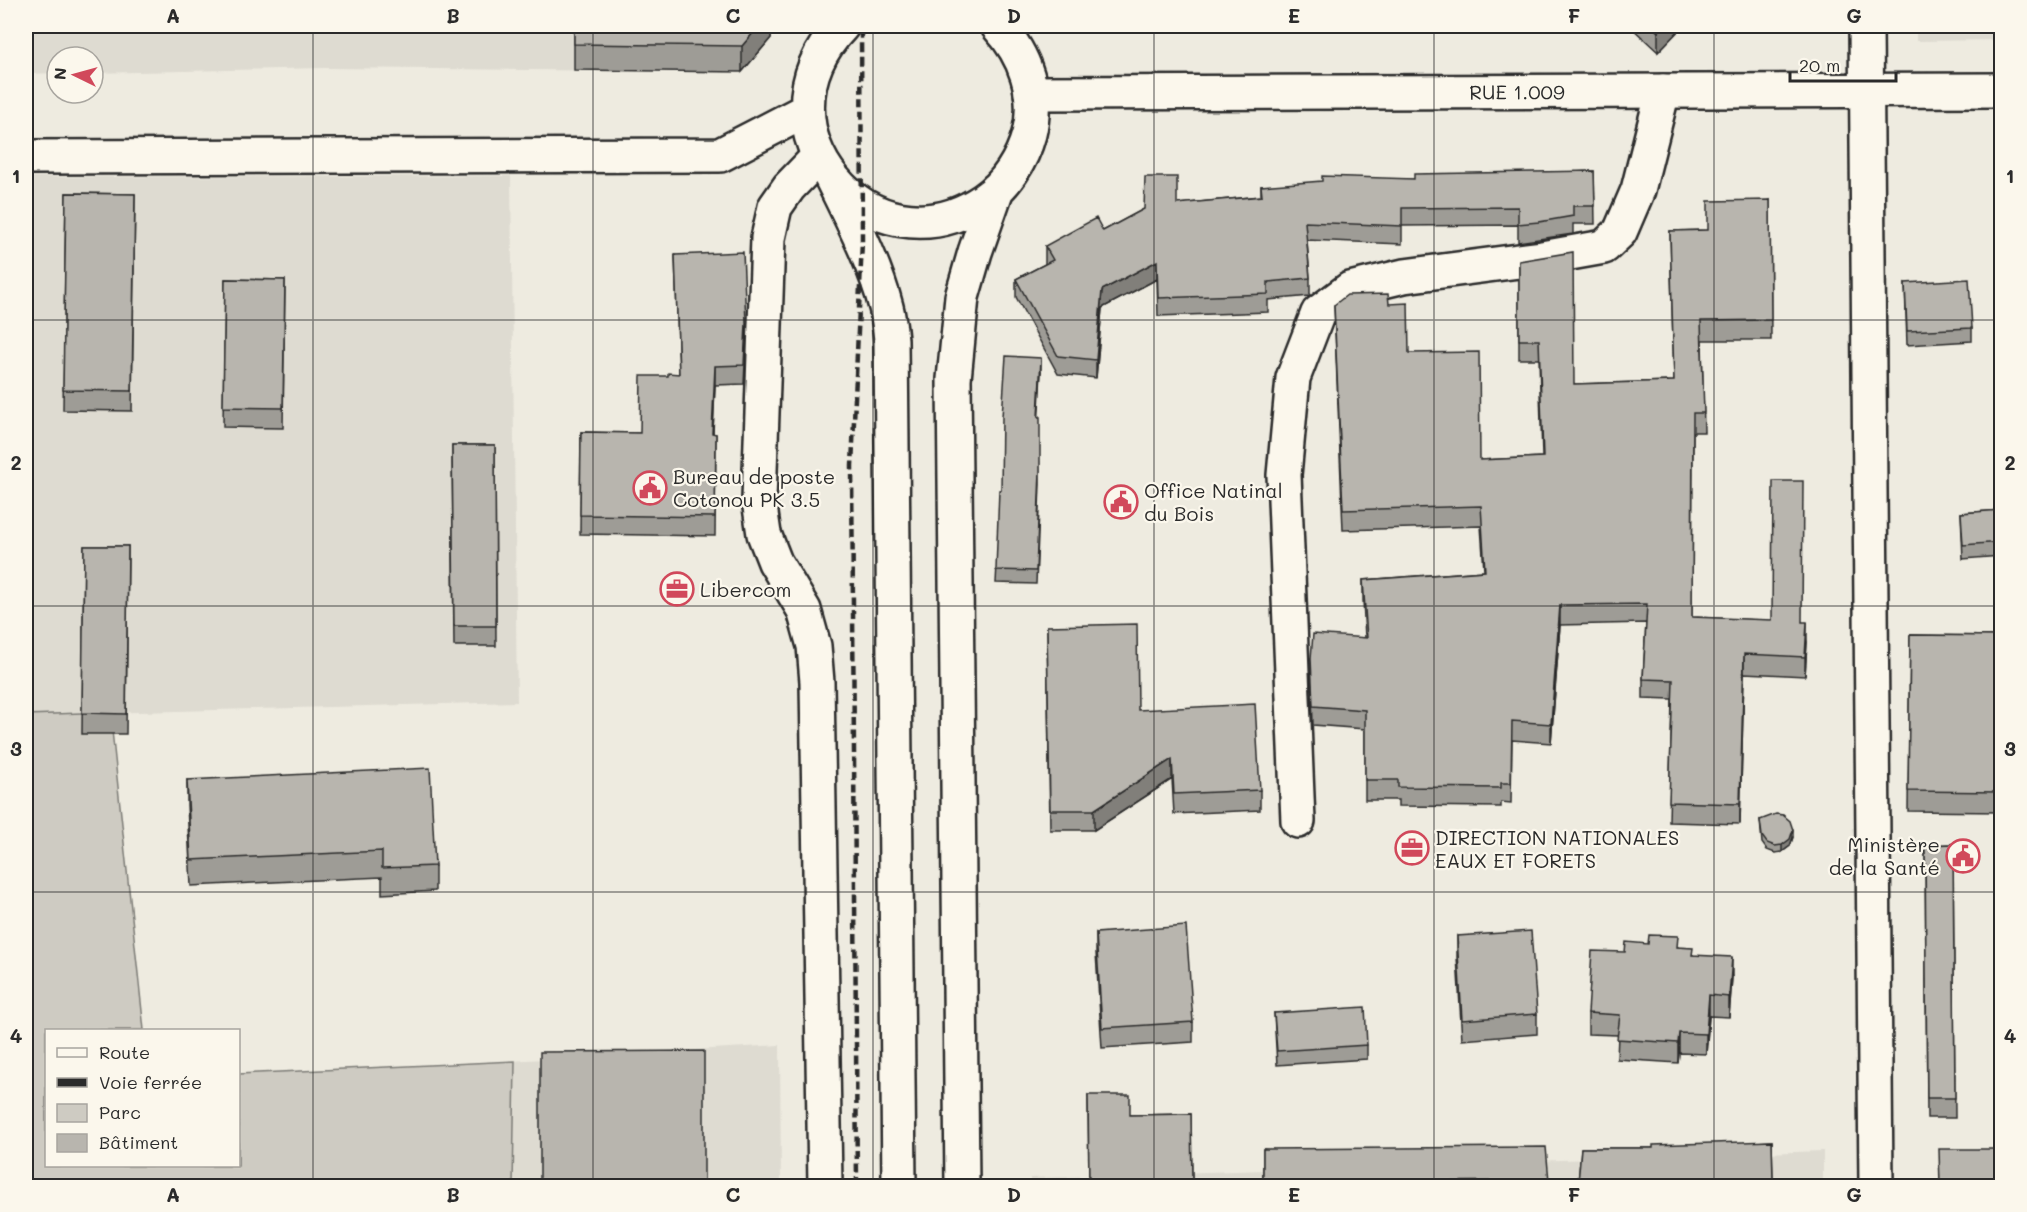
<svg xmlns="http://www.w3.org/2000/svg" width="2027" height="1212" font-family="Mali,sans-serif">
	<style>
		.built { fill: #dedbd1 }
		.green { fill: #cecbc2; stroke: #7c7b76; stroke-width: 1.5 }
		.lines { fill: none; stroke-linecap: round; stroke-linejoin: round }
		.minor-casing { stroke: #2b2b2b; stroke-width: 38 }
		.highway-casing { stroke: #2b2b2b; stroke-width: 38 }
		.minor { stroke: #fbf7ec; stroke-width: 33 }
		.highway { stroke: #fbf7ec; stroke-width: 33 }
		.rail { stroke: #2b2b2b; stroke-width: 4.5; stroke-dasharray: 9 4.5; stroke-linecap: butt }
		.wall { fill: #9e9c96; stroke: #2b2b2b; stroke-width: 1.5 }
		.shaded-wall { fill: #817f7a; stroke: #2b2b2b; stroke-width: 1.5 }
		.building { fill: #b8b5ae; stroke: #2b2b2b; stroke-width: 1.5 }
		.grid { fill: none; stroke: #2b2b2b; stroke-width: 1.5; stroke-opacity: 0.55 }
		.labels { text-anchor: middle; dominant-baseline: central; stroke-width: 4.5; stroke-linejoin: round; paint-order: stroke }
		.street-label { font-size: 20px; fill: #2b2b2b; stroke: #fbf7ec }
		.poi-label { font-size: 20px; fill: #2b2b2b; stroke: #fbf7ec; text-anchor: start }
		.neatline { fill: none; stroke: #2b2b2b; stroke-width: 2 }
		.grid-label { font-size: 20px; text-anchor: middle; font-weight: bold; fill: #2b2b2b }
	</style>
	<rect width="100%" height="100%" fill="#eeebe0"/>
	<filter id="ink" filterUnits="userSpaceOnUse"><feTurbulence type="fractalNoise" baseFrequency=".0167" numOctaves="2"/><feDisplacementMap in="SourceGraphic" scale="12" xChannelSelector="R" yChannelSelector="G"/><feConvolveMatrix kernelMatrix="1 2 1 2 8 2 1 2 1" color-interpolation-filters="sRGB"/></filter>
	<g filter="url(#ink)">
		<path class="built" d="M26,26H771L742,72L324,68L93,73V57H57V73L26,74Z
			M1916,26H2001V40L1916,41Z
			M511,176L517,702L26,715V177Z
			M780,1045L781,1186H394L392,1068Z
			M1823,1151V1186H1030V1178Z"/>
		<path class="green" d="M110,712L144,1030H46V1166H238L239,1074L515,1061L513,1186H26V715Z"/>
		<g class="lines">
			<defs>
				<g id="minor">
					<path d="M1866,26L1876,1186"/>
					<path id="s1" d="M1031,93L2002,90"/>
					<path d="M26,157L720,155L807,110"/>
					<path d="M818,157L789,187L775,207L768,238L759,500L764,534L775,562L804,610L814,646L817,682L825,1186"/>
					<path d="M1298,821L1284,475L1293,378L1318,313L1350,289L1404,276L1542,258L1604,247L1620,232L1638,190L1663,91"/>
				</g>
				<path id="highway" d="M842,26C745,127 871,277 984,200C1006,185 1022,160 1029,134C1039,94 1025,55 998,26
					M831,177C851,218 875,264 886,307C889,318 890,329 891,340L899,1186
					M962,1186L954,379L962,297L975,252L997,189"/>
			</defs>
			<use href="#minor" class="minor-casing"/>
			<use href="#highway" class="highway-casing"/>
			<use href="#minor" class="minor"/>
			<use href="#highway" class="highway"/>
			<path class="rail" d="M857,1186L852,466L862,241L861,26"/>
		</g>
		<path class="wall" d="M574,26H771V38L742,72L574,70Z
			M1163,26H1247L1163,28Z
			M1630,26H1683L1658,52Z
			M1594,171L1595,224H1573V234L1518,242V225L1402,226V244L1307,240L1310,278V296L1268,300V312L1158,316L1157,279L1102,308L1096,378L1058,374L1016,297V279L1045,264V246L1103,231L1144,209L1177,204L1261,196V186Z
			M66,193L135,194L132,411L63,410Z
			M1770,200L1771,340H1702L1704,432H1693L1692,617L1802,622L1807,642L1805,676L1744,673L1740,824L1669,822L1672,699L1643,698V679L1646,623L1560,625L1551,743L1512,740L1511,803L1501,802V807L1398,806V800H1365V729L1313,725L1311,658L1365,638L1363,600V580L1484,571L1481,526L1343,530L1334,305L1389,304L1409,353L1480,460L1542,457L1539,359H1519V261L1574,384L1674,381L1670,231L1708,230Z
			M675,255L746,342L744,384L715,385L713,434H716L715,536L580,534L581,432L640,433L668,376L679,374Z
			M225,279L285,280L283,428L223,427Z
			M1905,283L1972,328V341L1907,345Z
			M1041,371L1038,417L1040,484L1036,584L996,583L1001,490Z
			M452,445H495L496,646H454Z
			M2001,510V556L1963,559L1961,513Z
			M84,546H128L126,734H82Z
			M1047,626L1138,710L1260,790V810L1174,814L1172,779L1094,830H1050Z
			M1910,635L2001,636V812L1908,811Z
			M187,780L435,866V891L382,894V877L191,886L187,805Z
			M1760,820L1793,837L1790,846L1782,852L1775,853L1767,850L1762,843Z
			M1953,844L1955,1118H1927L1925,845Z
			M1096,933L1193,1022V1042L1102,1048L1096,953Z
			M1457,936L1537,1014V1034L1462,1040L1457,957Z
			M1678,947L1693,955L1732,977L1729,1017L1709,1016L1706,1054L1679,1053L1678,1063L1617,1059L1618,1035L1588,1034V1013L1625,952Z
			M1274,1013L1367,1045V1059L1277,1065Z
			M1088,1095L1130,1115L1191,1114L1192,1186H1089Z
			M1772,1141L1773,1186H1578L1581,1148H1653Z
			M1263,1149L1549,1181V1186H1263Z"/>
		<path class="shaded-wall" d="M759,26H771V38L742,72V46Z
			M1664,26H1683L1658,52V32Z
			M1157,261V279L1102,308L1096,378V360L1102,290Z
			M1041,358V371L1038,430V417Z
			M715,366V385L712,452V433Z
			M1560,605V625L1551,743V724Z
			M1807,622V642L1805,676V657Z
			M1744,654V673L1740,824V804Z
			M1172,759V779L1094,830V810Z
			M1793,830V837L1790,846L1782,852V845Z
			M1732,957V977L1729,1017V997Z
			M1709,995V1016L1706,1054V1034Z
			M1679,1033V1053L1678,1063V1043Z"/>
		<path class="building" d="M574,26H759L742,46L574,44Z
			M1651,26H1664L1658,32Z
			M1594,171L1595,206H1573V216L1539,222L1518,224V207L1402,208V226L1305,222L1310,278L1268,282V294L1158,298L1157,261L1102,290L1096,360L1058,356L1016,279L1053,260L1045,246L1096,218L1103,231L1144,209L1145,177H1177V204L1262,196L1261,186L1322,181V176L1414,179V174Z
			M66,193L135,194L132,391L63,390Z
			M1770,200L1771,320L1701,321L1704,413H1693L1692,617L1772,620L1773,481H1803L1802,622H1807L1805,657L1744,654L1740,804L1669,802L1673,680L1643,679L1647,604L1560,605L1551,724L1512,721L1511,783H1501V788L1398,787V780H1365V710L1313,706L1311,658L1313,634L1367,638L1363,580L1485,571L1481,506L1343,510L1334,305L1347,295L1388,294L1389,304L1408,303L1409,353L1479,352L1480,460L1543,457L1539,340H1519V261L1573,252L1574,384L1674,381L1670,231L1708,230V201Z
			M743,252L746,323L744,365L715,366L712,433L716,434L715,517L580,515L581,432L640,433L641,376H668V373L679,374L675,255Z
			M225,279L285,280L283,408L223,407Z
			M1969,279L1972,328L1907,331L1905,283Z
			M1006,356L1041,358L1038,417H1040V471L1036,571L996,570L999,490H1001L1002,417Z
			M452,445H495L496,626H454Z
			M2001,510V542L1963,545L1961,513Z
			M84,546H128L126,714L82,713Z
			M1137,624L1138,710L1255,704L1260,790L1174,794L1172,759L1094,810H1050L1047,626Z
			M1910,635L2001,636V792L1908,791Z
			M430,768L435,866L382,868V851L191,860L187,780Z
			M1776,814L1783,815L1790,821L1793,830L1790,839L1782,845L1775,846L1767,843L1762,836L1760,820Z
			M1953,844L1955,1098H1927L1925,845Z
			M1186,926L1193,1022L1102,1028L1096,933Z
			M1531,931L1537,1014L1462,1020L1457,936Z
			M1649,935L1678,936L1677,947L1693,948L1692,955L1732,957L1729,997L1709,995L1706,1034L1679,1033L1678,1043L1617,1039L1620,1015L1588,1013L1592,951L1625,952L1626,942L1648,944Z
			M1365,1007L1367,1045L1277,1051L1274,1013Z
			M704,1051V1186H540V1052Z
			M1088,1095H1130V1115L1191,1114L1192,1182L1089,1184Z
			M1772,1141L1773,1180L1654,1184L1578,1183L1581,1148H1653V1145Z
			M1546,1147L1549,1181L1263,1183V1149Z
			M1939,1149H2001V1186H1940Z"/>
	</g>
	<path class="grid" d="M313,26V1186M593,26V1186M873,26V1186M1154,26V1186M1434,26V1186M1714,26V1186M26,320H2002M26,606H2002M26,892H2002"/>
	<defs>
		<symbol id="civic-ring" viewBox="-11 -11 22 22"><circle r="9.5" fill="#fbf7ec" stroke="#d1495b" stroke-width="1.5"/><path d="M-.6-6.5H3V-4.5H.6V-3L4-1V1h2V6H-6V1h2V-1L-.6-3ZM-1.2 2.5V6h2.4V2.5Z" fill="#d1495b"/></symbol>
		<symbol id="office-ring" viewBox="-11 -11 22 22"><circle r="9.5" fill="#fbf7ec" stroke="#d1495b" stroke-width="1.5"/><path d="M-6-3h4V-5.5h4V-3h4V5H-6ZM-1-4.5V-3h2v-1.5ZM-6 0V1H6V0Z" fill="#d1495b"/></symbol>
	</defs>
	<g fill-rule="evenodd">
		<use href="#civic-ring" x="631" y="469" width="38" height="38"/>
		<use href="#civic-ring" x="1102" y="483" width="38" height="38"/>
		<use href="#office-ring" x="658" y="570" width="38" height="38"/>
		<use href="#office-ring" x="1393" y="829" width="38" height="38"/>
		<use href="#civic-ring" x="1944" y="837" width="38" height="38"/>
	</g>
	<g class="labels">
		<g class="street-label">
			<text stroke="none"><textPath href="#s1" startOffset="486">RUE 1.009</textPath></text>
		</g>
		<g class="poi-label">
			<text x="673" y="476">Bureau de poste<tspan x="673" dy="23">Cotonou PK 3.5</tspan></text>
			<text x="1144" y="490">Office Natinal<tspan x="1144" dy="23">du Bois</tspan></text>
			<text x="700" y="589">Libercom</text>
			<text x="1435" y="837">DIRECTION NATIONALES<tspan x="1435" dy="23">EAUX ET FORETS</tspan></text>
			<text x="1940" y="844" text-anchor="end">Ministère<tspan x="1940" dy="23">de la Santé</tspan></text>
		</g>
	</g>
	<rect width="2027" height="1212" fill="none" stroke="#fbf7ec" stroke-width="66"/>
	<rect x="45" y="1029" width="195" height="138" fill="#fbf7ec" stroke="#a8a59f" stroke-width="1.5"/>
	<rect x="57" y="1048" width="30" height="9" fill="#fbf7ec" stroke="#a8a59f" stroke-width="1.5"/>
	<text x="99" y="1059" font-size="18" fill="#2b2b2b">Route</text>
	<rect x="57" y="1078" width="30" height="9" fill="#2b2b2b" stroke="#a8a59f" stroke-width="1.5"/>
	<text x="99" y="1089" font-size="18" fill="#2b2b2b">Voie ferrée</text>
	<rect x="57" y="1104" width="30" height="18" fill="#cecbc2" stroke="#a8a59f" stroke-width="1.5"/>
	<text x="99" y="1119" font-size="18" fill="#2b2b2b">Parc</text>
	<rect x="57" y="1134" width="30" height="18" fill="#b8b5ae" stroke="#a8a59f" stroke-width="1.5"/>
	<text x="99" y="1149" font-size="18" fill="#2b2b2b">Bâtiment</text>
	<g transform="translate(75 75) rotate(275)"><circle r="28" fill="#fbf7ec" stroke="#a8a59f" stroke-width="1.5"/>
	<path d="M0-4.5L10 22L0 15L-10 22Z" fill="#d1495b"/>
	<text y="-9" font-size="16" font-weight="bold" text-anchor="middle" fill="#2b2b2b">N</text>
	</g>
	<path d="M1790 72v9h106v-9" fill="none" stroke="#2b2b2b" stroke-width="3"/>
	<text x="1799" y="72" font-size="18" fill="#2b2b2b" stroke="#fbf7ec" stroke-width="4.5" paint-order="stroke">20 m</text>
	<rect x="33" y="33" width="1961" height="1146" class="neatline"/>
	<g class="grid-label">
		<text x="173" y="23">A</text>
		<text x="453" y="23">B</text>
		<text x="733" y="23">C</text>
		<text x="1014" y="23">D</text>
		<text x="1294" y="23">E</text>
		<text x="1574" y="23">F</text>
		<text x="1854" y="23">G</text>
		<text x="16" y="183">1</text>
		<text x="2010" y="183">1</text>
		<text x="16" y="470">2</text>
		<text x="2010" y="470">2</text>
		<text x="16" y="756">3</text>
		<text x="2010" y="756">3</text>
		<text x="16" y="1043">4</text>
		<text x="2010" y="1043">4</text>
		<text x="173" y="1202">A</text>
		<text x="453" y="1202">B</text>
		<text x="733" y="1202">C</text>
		<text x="1014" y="1202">D</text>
		<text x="1294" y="1202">E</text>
		<text x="1574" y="1202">F</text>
		<text x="1854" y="1202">G</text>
	</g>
</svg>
